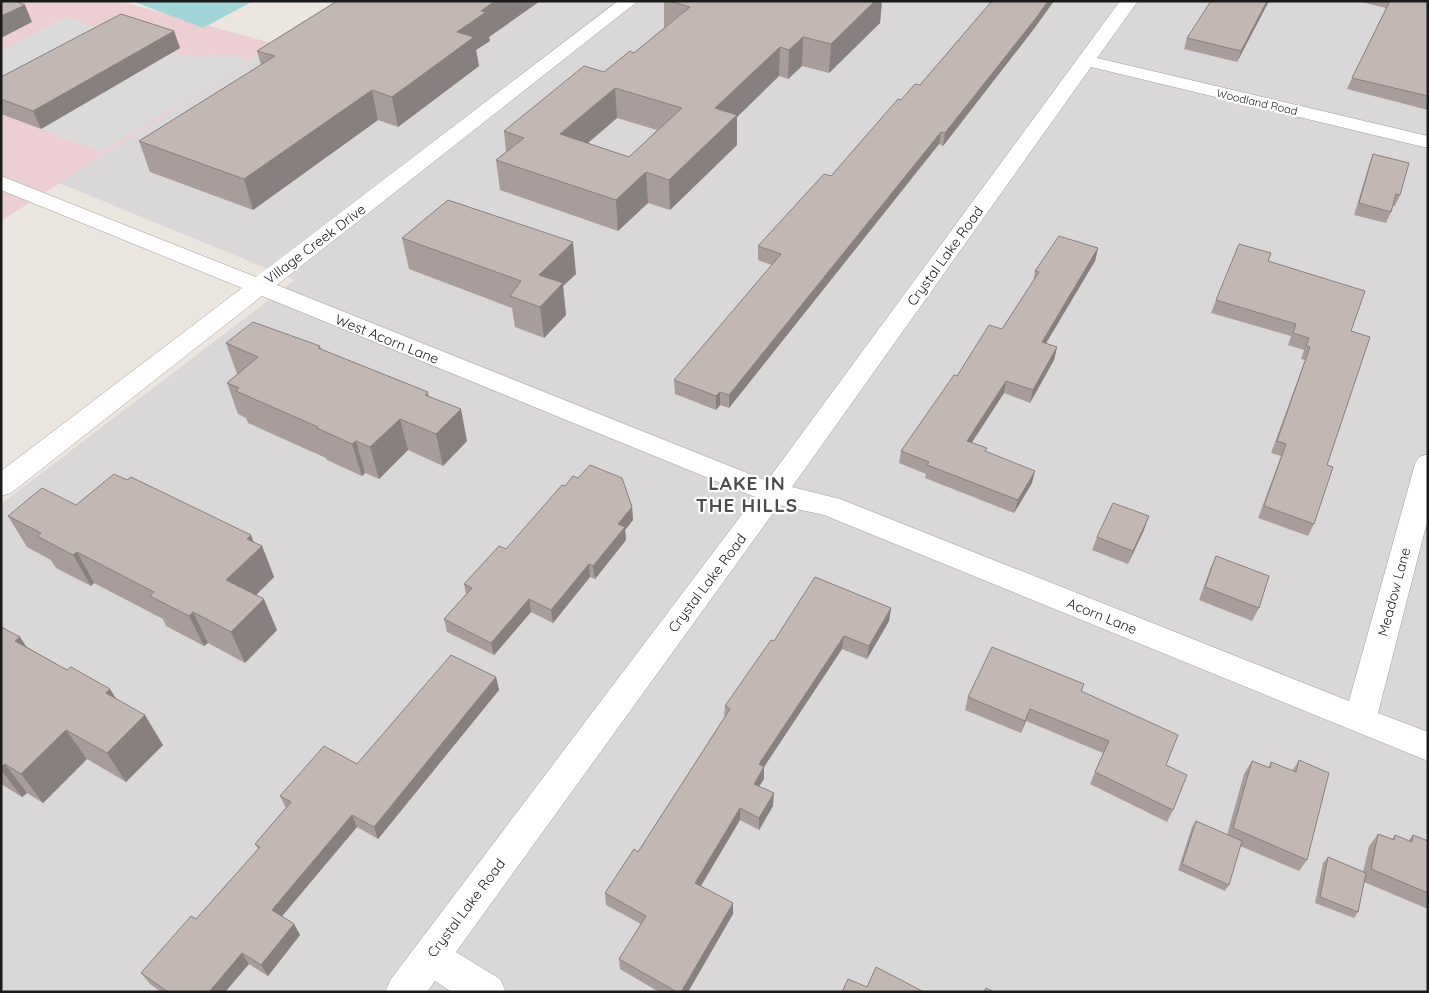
<svg xmlns="http://www.w3.org/2000/svg" width="1429" height="993" font-family="Quicksand,sans-serif">
	<style>
		.residential { fill: #d9d7d8 }
		.commercial { fill: #edcfd3 }
		.parking { fill: #dadada }
		.water { fill: #a2d5d8 }
		.lines { fill: none; stroke-linecap: round; stroke-linejoin: round }
		.minor-casing { stroke: #9e9e9e; stroke-width: 1 }
		.minor { fill: #fff; fill-rule: evenodd }
		.wall { fill: #a89d9b; fill-rule: evenodd }
		.shaded-wall { fill: #88807e }
		.building { fill: #c3b7b4; stroke: #88807e; fill-rule: evenodd }
		.labels { text-anchor: middle; dominant-baseline: central; stroke-width: 4.5; stroke-linejoin: round; paint-order: stroke }
		.far-street-label { font-size: 11px; fill: #1a1a1a; stroke: #fff }
		.street-label { font-size: 14px; fill: #1a1a1a; stroke: #fff }
		.district-label { font-size: 19px; font-weight: bold; letter-spacing: 1px; fill: #4d4d4d; stroke: #fff }
	</style>
	<rect width="100%" height="100%" fill="#ece6e0"/>
	<path class="residential" d="M342,1H1428V992H1V504L295,280L59,183Z"/>
	<path class="commercial" d="M1,1H119L275,44L1,221Z"/>
	<path class="parking" d="M66,17L119,36L1,100V51Z
		M171,53L196,57L228,54L250,60L101,152L41,129Z"/>
	<path class="water" d="M132,1H253L203,28Z"/>
	<g class="lines">
		<defs>
			<path id="minor" d="M618,1H638L277,285L767,481L1120,1H1138L1097,58L1428,136V148L1091,67L792,487L840,499L1349,701L1415,464L1419,457L1428,454V518L1378,713L1428,732V761L824,515L779,505L456,952L500,979L506,992H452L435,981L427,992H385L391,979L755,497L262,296L11,493L1,496V471L242,288L1,190V176L256,277Z"/>
		</defs>
		<use href="#minor" class="minor-casing"/>
		<use href="#minor" class="minor"/>
	</g>
	<path class="wall" d="M337,1H540L489,37L490,41L476,50L479,66L398,127L378,120L253,210L150,172L139,141L261,65L257,51Z
		M664,1H882L880,23L829,73L802,66L788,79L779,76L737,117V145L670,210L648,203L618,231L500,190L496,160L506,152L504,131L604,72L634,53L664,28ZM617,118L657,130L629,157L588,143Z
		M992,1H1054L1033,30L943,146L939,144L729,408L720,405L716,410L675,394L674,380L772,265L758,260V246L831,176L901,100L920,85Z
		M1269,1L1237,62L1184,49L1187,38Z
		M1357,1H1428V110L1347,89L1352,78L1386,8Z
		M174,31L180,48L41,129L1,114V77Z
		M1373,154L1400,195L1395,206H1393L1391,212L1386,223L1354,215L1369,165Z
		M402,238L576,274L563,286L566,315L544,338L515,327L512,308L409,269Z
		M1098,248L1095,261L1046,343L1057,347L1054,360L1030,403L1004,393L972,442L1032,483L1014,513L925,478L926,474L899,463L901,451L957,376L1002,329L1033,282L1035,271Z
		M1268,261L1351,331L1327,465L1314,524L1308,536L1258,518L1281,456L1271,453L1305,360L1301,359L1304,350L1288,345L1291,336L1211,313L1216,300Z
		M226,343L320,346L322,350L428,392L429,396L467,441L443,466L408,450L379,479L365,473L362,476L327,460L326,458L248,423L246,418L238,414L227,383L237,374Z
		M76,505L253,542L262,546L274,577L256,595L277,630L245,663L208,643L204,646L166,626L163,619L94,583L91,586L56,568L51,560L27,547L8,516Z
		M632,507L633,520L625,530L626,540L595,579L590,577L553,623L531,612L494,655L447,632L444,619L466,594L464,584L506,549Z
		M1144,530L1128,564L1092,550L1097,537Z
		M1216,556L1259,608L1252,621L1199,600L1210,569Z
		M891,608L889,621L867,659L842,649L764,767V779L759,786L773,806L759,830L740,820L701,886L733,914L688,992H659L620,969L619,959L641,924L606,905L605,893L638,852L724,718L725,706L774,641Z
		M1,625L3,627L27,647L117,699L163,745L126,782L87,759L43,803L27,793L22,797L1,784Z
		M496,677L499,690L378,839L357,827L282,916L294,924L300,935L268,976L249,964L225,992H161L150,984L141,973L196,919L258,849L255,844L286,808L280,796L357,764Z
		M1081,691L1166,765L1173,810L1167,822L1090,784L1103,753L1026,721L1021,733L965,710L968,697Z
		M1299,760L1307,860L1299,871L1240,846L1229,885L1225,891L1178,870L1192,827L1196,821L1227,835L1244,774L1252,761L1268,768L1271,762L1292,771Z
		M1378,834L1392,839L1395,835L1408,841L1413,835L1428,841V909L1364,882L1358,912L1354,918L1315,903L1323,863L1328,857L1363,872L1369,846Z"/>
	<path class="shaded-wall" d="M495,1H540L489,37L490,41L476,50L479,66L398,127L392,97L457,32L481,11Z
		M875,1H882L880,23L829,73L831,44Z
		M1048,1H1054L1033,30L943,146L945,133Z
		M1267,1H1269L1237,62L1241,51Z
		M25,5L32,22L1,38V16Z
		M174,31L180,48L41,129L33,111Z
		M803,37L802,66L788,79L789,50Z
		M780,47L779,76L737,117V145L670,210L669,180L715,108Z
		M615,88L617,118L563,164L560,134Z
		M372,90L378,120L253,210L244,179Z
		M941,132L939,144L729,408V395Z
		M646,172L648,203L618,231L616,200Z
		M573,242L576,274L563,286L566,315L544,338L540,307L539,275Z
		M1098,248L1095,261L1039,355L1042,342Z
		M1057,347L1054,360L1030,403L1033,390Z
		M1006,381L1004,393L965,453L967,441Z
		M720,392V405L716,410V396Z
		M461,409L467,441L443,466L436,434Z
		M400,419L408,450L379,479L370,447Z
		M356,441L365,473L362,476L352,444Z
		M1035,471L1032,483L1014,513L1018,500Z
		M632,507L633,520L625,530L626,540L595,579L593,566L618,524Z
		M1149,516L1144,530L1128,564L1133,551Z
		M251,535L257,550L262,546L274,577L240,611L226,580L247,539Z
		M77,552L94,583L91,586L73,555Z
		M589,564L590,577L553,623L551,610Z
		M264,599L277,630L245,663L231,632Z
		M529,599L531,612L494,655L491,643Z
		M891,608L889,621L867,659L869,646Z
		M193,612L208,643L204,646L189,616Z
		M844,636L842,649L758,776L759,764Z
		M20,637L40,667L15,641Z
		M496,677L499,690L378,839L374,827Z
		M110,689L129,719L106,693Z
		M1030,709L1026,721L1021,733L1025,721Z
		M145,715L163,745L126,782L107,753Z
		M66,730L87,759L43,803L21,774Z
		M5,764L27,793L22,797L1,770V767Z
		M764,767V779L753,796L754,784Z
		M774,793L773,806L759,830V818Z
		M740,808V820L696,894L695,883Z
		M352,815L357,827L278,921L272,910Z
		M733,903V914L688,992H681Z
		M294,924L300,935L268,976L261,965Z
		M242,953L249,964L225,992H209Z"/>
	<path class="building" d="M1,1H15L25,5L1,16Z
		M337,1H495L481,11L486,12L457,32L474,37L392,97L372,90L244,179L139,141L275,56L257,51Z
		M669,1H875L831,44L803,37L789,50L780,47L715,108L737,115L669,180L646,172L616,200L496,160L524,138L504,131L584,66L604,72L630,51L634,53L690,7ZM615,88L682,108L629,157L560,134Z
		M992,1H1048L1036,18L945,133L941,132L729,395L720,392L716,396L674,380L781,254L758,246L824,174L831,176L898,99L901,100L915,84L920,85Z
		M1211,1H1267L1241,51L1187,38Z
		M1390,1H1428V96L1352,78Z
		M121,14L174,31L33,111L1,99V77Z
		M1373,154L1409,163L1400,195L1396,194L1391,212L1359,203Z
		M448,200L573,242L539,275L563,283L540,307L510,296L521,281L402,238Z
		M1059,236L1098,248L1042,342L1057,347L1033,390L1006,381L967,441L987,448L985,451L1035,471L1018,500L927,465L929,462L901,451L954,375L957,376L989,325L1002,329L1039,272L1035,271Z
		M1239,244L1271,253L1268,261L1365,291L1351,331L1370,337L1327,465L1333,467L1314,524L1264,506L1286,444L1277,441L1310,347L1306,346L1309,338L1293,333L1296,324L1216,300Z
		M253,322L320,346L318,348L428,392L425,395L461,409L436,434L400,419L370,447L356,441L352,444L317,428L318,427L236,391L239,388L227,383L258,357L226,343Z
		M590,465L622,478L632,507L618,524L625,527L593,566L589,564L551,610L529,599L491,643L444,619L472,588L464,584L499,546L506,549L562,485L565,486L573,476L578,478Z
		M114,474L127,480L131,477L251,535L247,539L262,546L226,580L264,599L231,632L193,612L189,616L150,596L154,592L77,552L73,555L37,536L41,533L8,516L42,488L76,505Z
		M1113,503L1149,516L1133,551L1097,537Z
		M1216,556L1269,576L1259,608L1205,587Z
		M815,577L891,608L869,646L844,636L759,764L764,767L754,784L774,793L759,818L740,808L695,883L733,903L681,992H677L619,959L646,916L605,893L634,849L638,852L730,709L725,706L771,640L774,641Z
		M1,627L20,637L15,641L67,670L71,667L110,689L106,693L145,715L107,753L66,730L21,774L5,764L1,767Z
		M992,647L1084,684L1081,691L1178,735L1166,765L1187,775L1173,810L1095,772L1109,741L1030,709L1025,721L968,697Z
		M451,655L496,677L374,827L352,815L272,910L294,924L261,965L242,953L209,992H168L141,973L191,916L196,919L260,847L255,844L291,802L280,796L324,746L357,764Z
		M1299,760L1329,773L1307,860L1233,828L1252,761L1270,768L1271,762L1296,772Z
		M1196,821L1242,841L1229,885L1182,864Z
		M1378,834L1394,840L1395,835L1412,842L1413,835L1428,841V893L1371,869Z
		M1328,857L1366,873L1358,912L1320,897Z
		M876,967L924,992H842L848,979L867,987Z
		M986,988L994,992H984Z"/>
	<g class="labels">
		<g class="far-street-label">
			<text transform="translate(1257 102) rotate(13)">Woodland Road</text>
		</g>
		<g class="street-label">
			<text transform="translate(315 244) rotate(-37)">Village Creek Drive</text>
			<text transform="translate(945 256) rotate(-54)">Crystal Lake Road</text>
			<text transform="translate(387 339) rotate(22)">West Acorn Lane</text>
			<text transform="translate(707 583) rotate(-53)">Crystal Lake Road</text>
			<text transform="translate(1394 592) rotate(-75)">Meadow Lane</text>
			<text transform="translate(1102 616) rotate(22)">Acorn Lane</text>
			<text transform="translate(466 908) rotate(-53)">Crystal Lake Road</text>
		</g>
		<g class="district-label">
			<text x="747" y="483">LAKE IN<tspan x="747" dy="22">THE HILLS</tspan></text>
		</g>
	</g>
	<rect width="1429" height="993" fill="none" stroke="#1a1a1a" stroke-width="5"/>
</svg>
